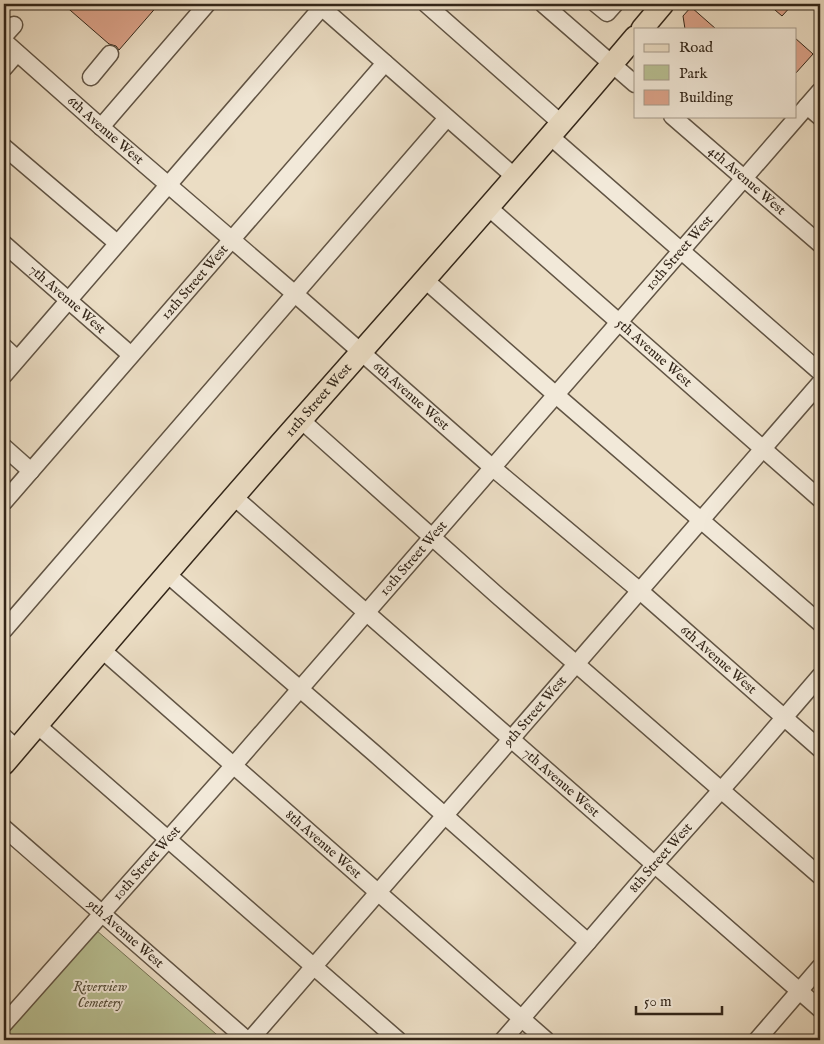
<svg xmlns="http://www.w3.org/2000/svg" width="824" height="1044" font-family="'IM FELL English',serif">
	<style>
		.green { fill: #b8c093; stroke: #767356 }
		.building { fill: #dda48b; stroke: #332619 }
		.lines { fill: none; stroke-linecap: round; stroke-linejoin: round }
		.minor-casing { stroke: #615444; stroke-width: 19 }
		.major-casing { stroke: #332619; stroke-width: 24 }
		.minor { stroke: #f2e9d9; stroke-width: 16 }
		.major { stroke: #ebddc4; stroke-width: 21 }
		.labels { text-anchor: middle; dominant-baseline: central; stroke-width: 4; stroke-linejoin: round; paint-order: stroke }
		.street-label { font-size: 14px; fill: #332619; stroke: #f2e9d9 }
		.park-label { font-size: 14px; font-style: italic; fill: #544c38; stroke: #f2e9d9 }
	</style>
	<rect width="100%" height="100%" fill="#ebddc4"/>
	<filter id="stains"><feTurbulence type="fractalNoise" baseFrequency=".004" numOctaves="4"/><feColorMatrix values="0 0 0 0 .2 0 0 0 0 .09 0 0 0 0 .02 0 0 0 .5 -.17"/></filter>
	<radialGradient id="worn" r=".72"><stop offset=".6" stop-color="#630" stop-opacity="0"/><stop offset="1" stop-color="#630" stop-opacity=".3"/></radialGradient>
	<path class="green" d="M96,930L223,1040H4V1037Z"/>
	<path class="building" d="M63,4H159L119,50L116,46L109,44Z
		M768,4H793L782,16Z
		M691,7L716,29H685L683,16Z
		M795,38L813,54L795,74Z"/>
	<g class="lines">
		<defs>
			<g id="minor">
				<path d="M318,4L515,177"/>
				<path d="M426,4L562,124"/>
				<path d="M543,4L635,84"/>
				<path d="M596,4L607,13L615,4"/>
				<path d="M4,36L14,25"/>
				<path id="s1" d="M4,41L101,127L295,294L493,468L640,591L820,749"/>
				<path d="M4,68L17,53"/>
				<path d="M91,77L110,54"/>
				<path d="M807,106L820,117"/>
				<path id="s2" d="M672,116L820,244"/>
				<path d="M101,127L207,4"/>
				<path d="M551,137L820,372"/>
				<path d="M4,147L117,243"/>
				<path id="s3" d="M488,207L820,499"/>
				<path id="s4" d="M4,244L131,355"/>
				<path d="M424,279L556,395L820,623"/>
				<path d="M4,347L17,359"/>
				<path d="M4,375L322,7"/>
				<path d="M301,420L498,596L820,876"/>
				<path d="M4,447L31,471"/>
				<path id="s5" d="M234,497L820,1009"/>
				<path id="s6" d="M4,502L385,63"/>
				<path d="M167,574L374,753L588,942"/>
				<path d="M4,630L447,118"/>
				<path id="s7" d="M101,649L546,1040"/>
				<path d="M37,725L398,1040"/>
				<path d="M4,737L17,749"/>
				<path id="s8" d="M4,828L247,1040"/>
				<path id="s9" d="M4,1024L233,766L820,91"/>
				<path id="s10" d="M250,1040L820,383"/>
				<path id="s11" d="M503,1040L588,942L655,864L739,770L820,676"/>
				<path d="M757,1040L820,967"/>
			</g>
			<g id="major">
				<path d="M642,29L663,4"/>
				<path id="s12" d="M4,764C102,649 201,533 301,420C413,293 526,166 635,37"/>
			</g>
		</defs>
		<use href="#minor" class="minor-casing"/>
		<use href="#major" class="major-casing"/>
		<use href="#minor" class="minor"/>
		<use href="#major" class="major"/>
	</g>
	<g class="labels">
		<g class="street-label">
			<text stroke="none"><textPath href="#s1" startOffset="135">6th Avenue West</textPath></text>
			<text stroke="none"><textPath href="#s2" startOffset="99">4th Avenue West</textPath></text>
			<text stroke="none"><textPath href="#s9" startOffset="1025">10th Street West</textPath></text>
			<text stroke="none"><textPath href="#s6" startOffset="291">12th Street West</textPath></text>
			<text stroke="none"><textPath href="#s4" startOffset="84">7th Avenue West</textPath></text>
			<text stroke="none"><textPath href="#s3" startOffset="221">5th Avenue West</textPath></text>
			<text stroke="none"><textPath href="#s1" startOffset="540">6th Avenue West</textPath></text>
			<text stroke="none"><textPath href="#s12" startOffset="481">11th Street West</textPath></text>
			<text stroke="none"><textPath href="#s9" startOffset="620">10th Street West</textPath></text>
			<text stroke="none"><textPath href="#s1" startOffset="945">6th Avenue West</textPath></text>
			<text stroke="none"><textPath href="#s10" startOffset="435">9th Street West</textPath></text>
			<text stroke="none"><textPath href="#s5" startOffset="434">7th Avenue West</textPath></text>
			<text stroke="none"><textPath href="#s7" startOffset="296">8th Avenue West</textPath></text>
			<text stroke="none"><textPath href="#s11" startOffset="241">8th Street West</textPath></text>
			<text stroke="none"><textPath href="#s9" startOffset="215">10th Street West</textPath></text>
			<text stroke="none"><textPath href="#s8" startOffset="161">9th Avenue West</textPath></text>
		</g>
		<g class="park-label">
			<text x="100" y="987">Riverview<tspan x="100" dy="16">Cemetery</tspan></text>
		</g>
	</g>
	<rect width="824" height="1044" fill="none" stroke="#ebddc4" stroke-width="20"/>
	<rect x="5" y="5" width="814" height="1034" fill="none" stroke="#332619" stroke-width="2.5"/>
	<rect x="10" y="10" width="804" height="1024" fill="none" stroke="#332619"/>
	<rect x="634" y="28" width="162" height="90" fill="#f2e9d9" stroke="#a69b8c"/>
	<rect x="644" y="44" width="25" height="8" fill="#ebddc4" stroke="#a69b8c"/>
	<text x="679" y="52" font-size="15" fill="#332619">Road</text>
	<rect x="644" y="65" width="25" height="15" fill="#b8c093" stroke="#a69b8c"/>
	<text x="679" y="78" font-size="15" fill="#332619">Park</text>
	<rect x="644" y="90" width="25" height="15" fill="#dda48b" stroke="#a69b8c"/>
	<text x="679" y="102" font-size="15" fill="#332619">Building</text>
	<path d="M636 1006v8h86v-8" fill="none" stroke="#332619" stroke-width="2.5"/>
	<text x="644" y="1006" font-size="15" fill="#332619" stroke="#f2e9d9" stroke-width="4" paint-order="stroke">50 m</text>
	<rect width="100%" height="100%" filter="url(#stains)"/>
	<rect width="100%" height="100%" fill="url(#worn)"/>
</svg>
